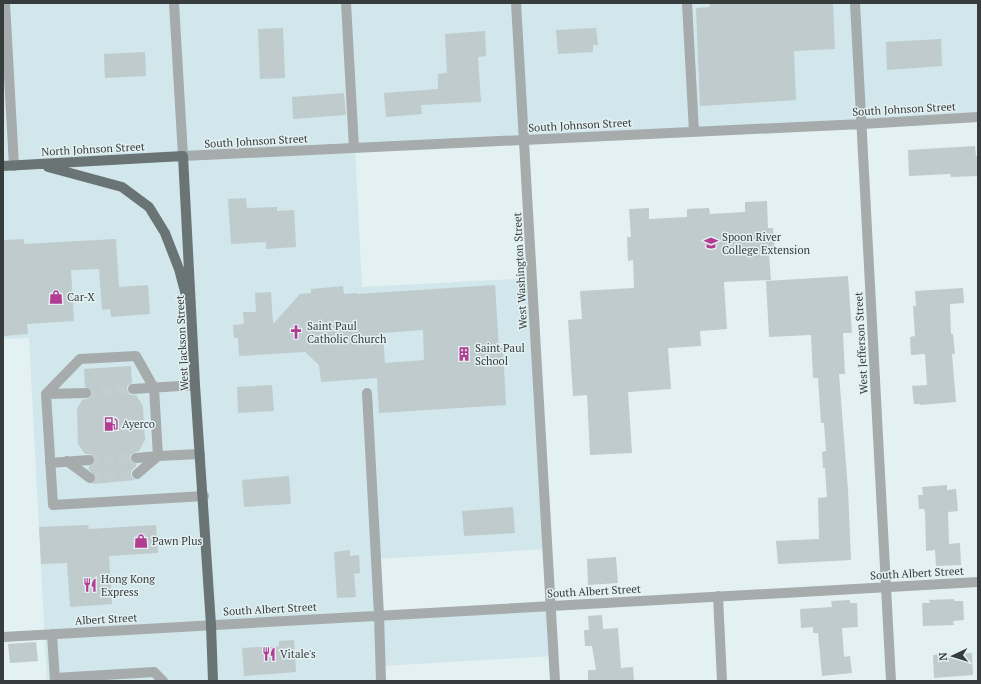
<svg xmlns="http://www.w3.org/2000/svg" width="981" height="684" font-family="'PT Serif',serif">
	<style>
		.built { fill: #d1e7eb }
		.building { fill: #bfcbcd; fill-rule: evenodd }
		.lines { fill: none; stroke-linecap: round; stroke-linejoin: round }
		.minor-tunnel { stroke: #c1cdcf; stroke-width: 10; stroke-dasharray: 10 5; stroke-linecap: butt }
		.minor { stroke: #a6abac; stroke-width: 10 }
		.major { stroke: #6a7475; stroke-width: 10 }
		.labels { text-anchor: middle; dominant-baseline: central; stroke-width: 3; stroke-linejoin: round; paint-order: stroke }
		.street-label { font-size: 11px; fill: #373c3d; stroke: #e4f1f3 }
		.poi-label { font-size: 11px; fill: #373c3d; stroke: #e4f1f3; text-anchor: start }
	</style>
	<rect width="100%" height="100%" fill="#e4f1f3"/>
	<path class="built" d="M3,3H978V117L355,148L362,287L532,278L548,549L376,559L379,615L551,606L554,656L381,666V681H47L29,338L3,339Z"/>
	<path class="building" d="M709,3H833L835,49L794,51L796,100L700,106L696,8L710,7Z
		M283,28L285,78L260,79L258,29Z
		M596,28L598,45H593V52L558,54L556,30Z
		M485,31L486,56L478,57L481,102L421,105L422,114L386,117L384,93L438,89V74L447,73L445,34Z
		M941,39L942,66L887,70L886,42Z
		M145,52L146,76L105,78L104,54Z
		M344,93L346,115L293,119L292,97Z
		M975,146L976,156H978V176L951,177L950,174L909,176L908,150Z
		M246,198L247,208L277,207V211L294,210L296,247L266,249V242L231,244L228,199Z
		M767,201L768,228H773L775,253H769L771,280L724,282L727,329L700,331L701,346L668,348L671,389L628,392L632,453L590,455L587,395L573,396L568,320L582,319L580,291L634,288L633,260L628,261L627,237H631L629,209L649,208V219L687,217V209L709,208L710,214L745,212V202Z
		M24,239V244L116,239L119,287L148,285L150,314L111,317L110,309L102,310L99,269L71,270L74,321L27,324L28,334L3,336V240Z
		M848,276L852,333H843L845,374H839L848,490L851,560L778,564L776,541L819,539L818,498L827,497L825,468H823L822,452L826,451L824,423H821L818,378H813L811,335L769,337L766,281Z
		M495,285L499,348H503L506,405L379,413L377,378L321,382L319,365L305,352L239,356L238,338H234L233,325L244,324L243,312H256L255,293L271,292L273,323H274L300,294L311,293V289L343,286L344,294L357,293V294ZM423,330L424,360L385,363L383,333Z
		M963,288L964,303L950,304L951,334H953L955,354H952L956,402L920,405V404H914L912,386L927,385L925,354L911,355L910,337L915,336L913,306H916L915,291Z
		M131,366L132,383L127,386V390L130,395H136L143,406L145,440L139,451L133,453L130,456L131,461L136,464V466L131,471V475L132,478L135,480L93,484L96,479V476L89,470V466L95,463V457L91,454H85L78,444L77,409L82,400L90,398L92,393L91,389L85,387L84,369Z
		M272,385L274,411L238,413L237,387Z
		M289,476L291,504L244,507L242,480Z
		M947,485V490L956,489L958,511L948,512L949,544L960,543L961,565L936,566L935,550L926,551L925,513L924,509H919L918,495H923L922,487Z
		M513,507L515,533L464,536L462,511Z
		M88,525L89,529L156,525L158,553L109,556L112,604L70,607L67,563L41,564L39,527Z
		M350,550V556L359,555L360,573L354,574L356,597L337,598L334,552Z
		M616,557L618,583L588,585L587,559Z
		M954,599V601H963L964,620L953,621L954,625L923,626L922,603H930L929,600Z
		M850,600V603H857L858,627L842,628L844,657L850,656L852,673L822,676L818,633H813V627L801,628L800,609L832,607L831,601Z
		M602,615L603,629L618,628L621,668L633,667L634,681H588V670H596L592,646H585L584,630H589L588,616Z
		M294,640L296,672L244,676L242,648L279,646V641Z
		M36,642L38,661L10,663L8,644Z
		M972,653L973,675L934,678L933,655Z"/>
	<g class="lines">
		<path class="minor-tunnel" d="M86,393L133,389
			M89,460L136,458
			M90,478L137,474"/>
		<path class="minor" d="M5,3L14,166
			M174,3L183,156L862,124L978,117
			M346,3L354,148
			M516,3L555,681
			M687,3L694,132
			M855,3L891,681
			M133,389L195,385
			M86,393L46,394L53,505L204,496
			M367,393L379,615L381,681
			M46,394L80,359L136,356L154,388L158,456L137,474
			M136,458L158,456L200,454
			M67,461L90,478
			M50,463L89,460
			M718,596L722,681
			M52,634L55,681
			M3,637L978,582
			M55,678L154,672L163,681"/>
		<path class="major" d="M3,166L183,156L195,385L211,625L213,681
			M48,167L122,187L149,207L165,233L179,269L187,299"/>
	</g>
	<defs>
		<symbol id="university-bare" viewBox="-9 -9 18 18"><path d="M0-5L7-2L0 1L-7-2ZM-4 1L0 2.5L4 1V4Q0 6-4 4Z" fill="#b33c93" stroke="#e4f1f3" stroke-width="2.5" paint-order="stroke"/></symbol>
		<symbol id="shop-bare" viewBox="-9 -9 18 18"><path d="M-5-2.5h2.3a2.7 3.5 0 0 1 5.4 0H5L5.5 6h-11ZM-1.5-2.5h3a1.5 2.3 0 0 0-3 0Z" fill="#b33c93" stroke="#e4f1f3" stroke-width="2.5" paint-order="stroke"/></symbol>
		<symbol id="church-bare" viewBox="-9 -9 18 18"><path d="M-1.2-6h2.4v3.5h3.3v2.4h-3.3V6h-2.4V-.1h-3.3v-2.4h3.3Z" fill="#b33c93" stroke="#e4f1f3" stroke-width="2.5" paint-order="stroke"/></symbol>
		<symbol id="building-bare" viewBox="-9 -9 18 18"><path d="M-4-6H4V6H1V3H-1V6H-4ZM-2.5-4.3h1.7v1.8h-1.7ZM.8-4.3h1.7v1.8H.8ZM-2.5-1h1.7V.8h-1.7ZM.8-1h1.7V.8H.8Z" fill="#b33c93" stroke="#e4f1f3" stroke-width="2.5" paint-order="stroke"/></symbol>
		<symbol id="fuel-bare" viewBox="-9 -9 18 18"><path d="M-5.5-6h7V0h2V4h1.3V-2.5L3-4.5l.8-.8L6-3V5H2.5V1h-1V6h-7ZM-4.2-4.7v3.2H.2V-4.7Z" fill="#b33c93" stroke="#e4f1f3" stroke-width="2.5" paint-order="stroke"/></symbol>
		<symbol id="restaurant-bare" viewBox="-9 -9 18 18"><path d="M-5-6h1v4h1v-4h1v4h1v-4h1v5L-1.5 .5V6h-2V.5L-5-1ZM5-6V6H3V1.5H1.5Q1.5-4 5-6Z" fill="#b33c93" stroke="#e4f1f3" stroke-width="2.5" paint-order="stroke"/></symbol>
	</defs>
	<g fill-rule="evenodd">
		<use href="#university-bare" x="701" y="233" width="20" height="20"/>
		<use href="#shop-bare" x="46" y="287" width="20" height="20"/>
		<use href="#church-bare" x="286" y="322" width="20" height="20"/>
		<use href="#building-bare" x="454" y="344" width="20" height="20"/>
		<use href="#fuel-bare" x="101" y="414" width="20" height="20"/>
		<use href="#shop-bare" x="131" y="531" width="20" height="20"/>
		<use href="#restaurant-bare" x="80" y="575" width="20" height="20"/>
		<use href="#restaurant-bare" x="259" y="644" width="20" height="20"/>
	</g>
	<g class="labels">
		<g class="street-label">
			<text transform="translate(904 109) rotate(-3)">South Johnson Street</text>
			<text transform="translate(580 125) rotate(-3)">South Johnson Street</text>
			<text transform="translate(256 141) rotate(-3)">South Johnson Street</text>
			<text transform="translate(93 149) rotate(-3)">North Johnson Street</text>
			<text transform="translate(520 271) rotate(-93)">West Washington Street</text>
			<text transform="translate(182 343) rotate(-93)">West Jackson Street</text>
			<text transform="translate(861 343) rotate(-93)">West Jefferson Street</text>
			<text transform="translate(917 573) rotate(-3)">South Albert Street</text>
			<text transform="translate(594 591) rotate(-3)">South Albert Street</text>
			<text transform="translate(270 609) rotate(-3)">South Albert Street</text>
			<text transform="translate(106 619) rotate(-3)">Albert Street</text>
		</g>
		<g class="poi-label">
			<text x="722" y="237">Spoon River<tspan x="722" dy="13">College Extension</tspan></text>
			<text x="67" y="297">Car-X</text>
			<text x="307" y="326">Saint Paul<tspan x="307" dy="13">Catholic Church</tspan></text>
			<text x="475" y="348">Saint Paul<tspan x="475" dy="13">School</tspan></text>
			<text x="122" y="424">Ayerco</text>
			<text x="152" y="541">Pawn Plus</text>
			<text x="101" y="579">Hong Kong<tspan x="101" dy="13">Express</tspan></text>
			<text x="280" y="654">Vitale's</text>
		</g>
	</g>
	<rect width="981" height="684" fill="none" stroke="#373c3d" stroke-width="8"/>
	<g transform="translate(953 656) rotate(266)" stroke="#e4f1f3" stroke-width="3" paint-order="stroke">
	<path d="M0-3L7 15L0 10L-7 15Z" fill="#373c3d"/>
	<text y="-6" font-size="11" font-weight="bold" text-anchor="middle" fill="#373c3d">N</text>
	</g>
</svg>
